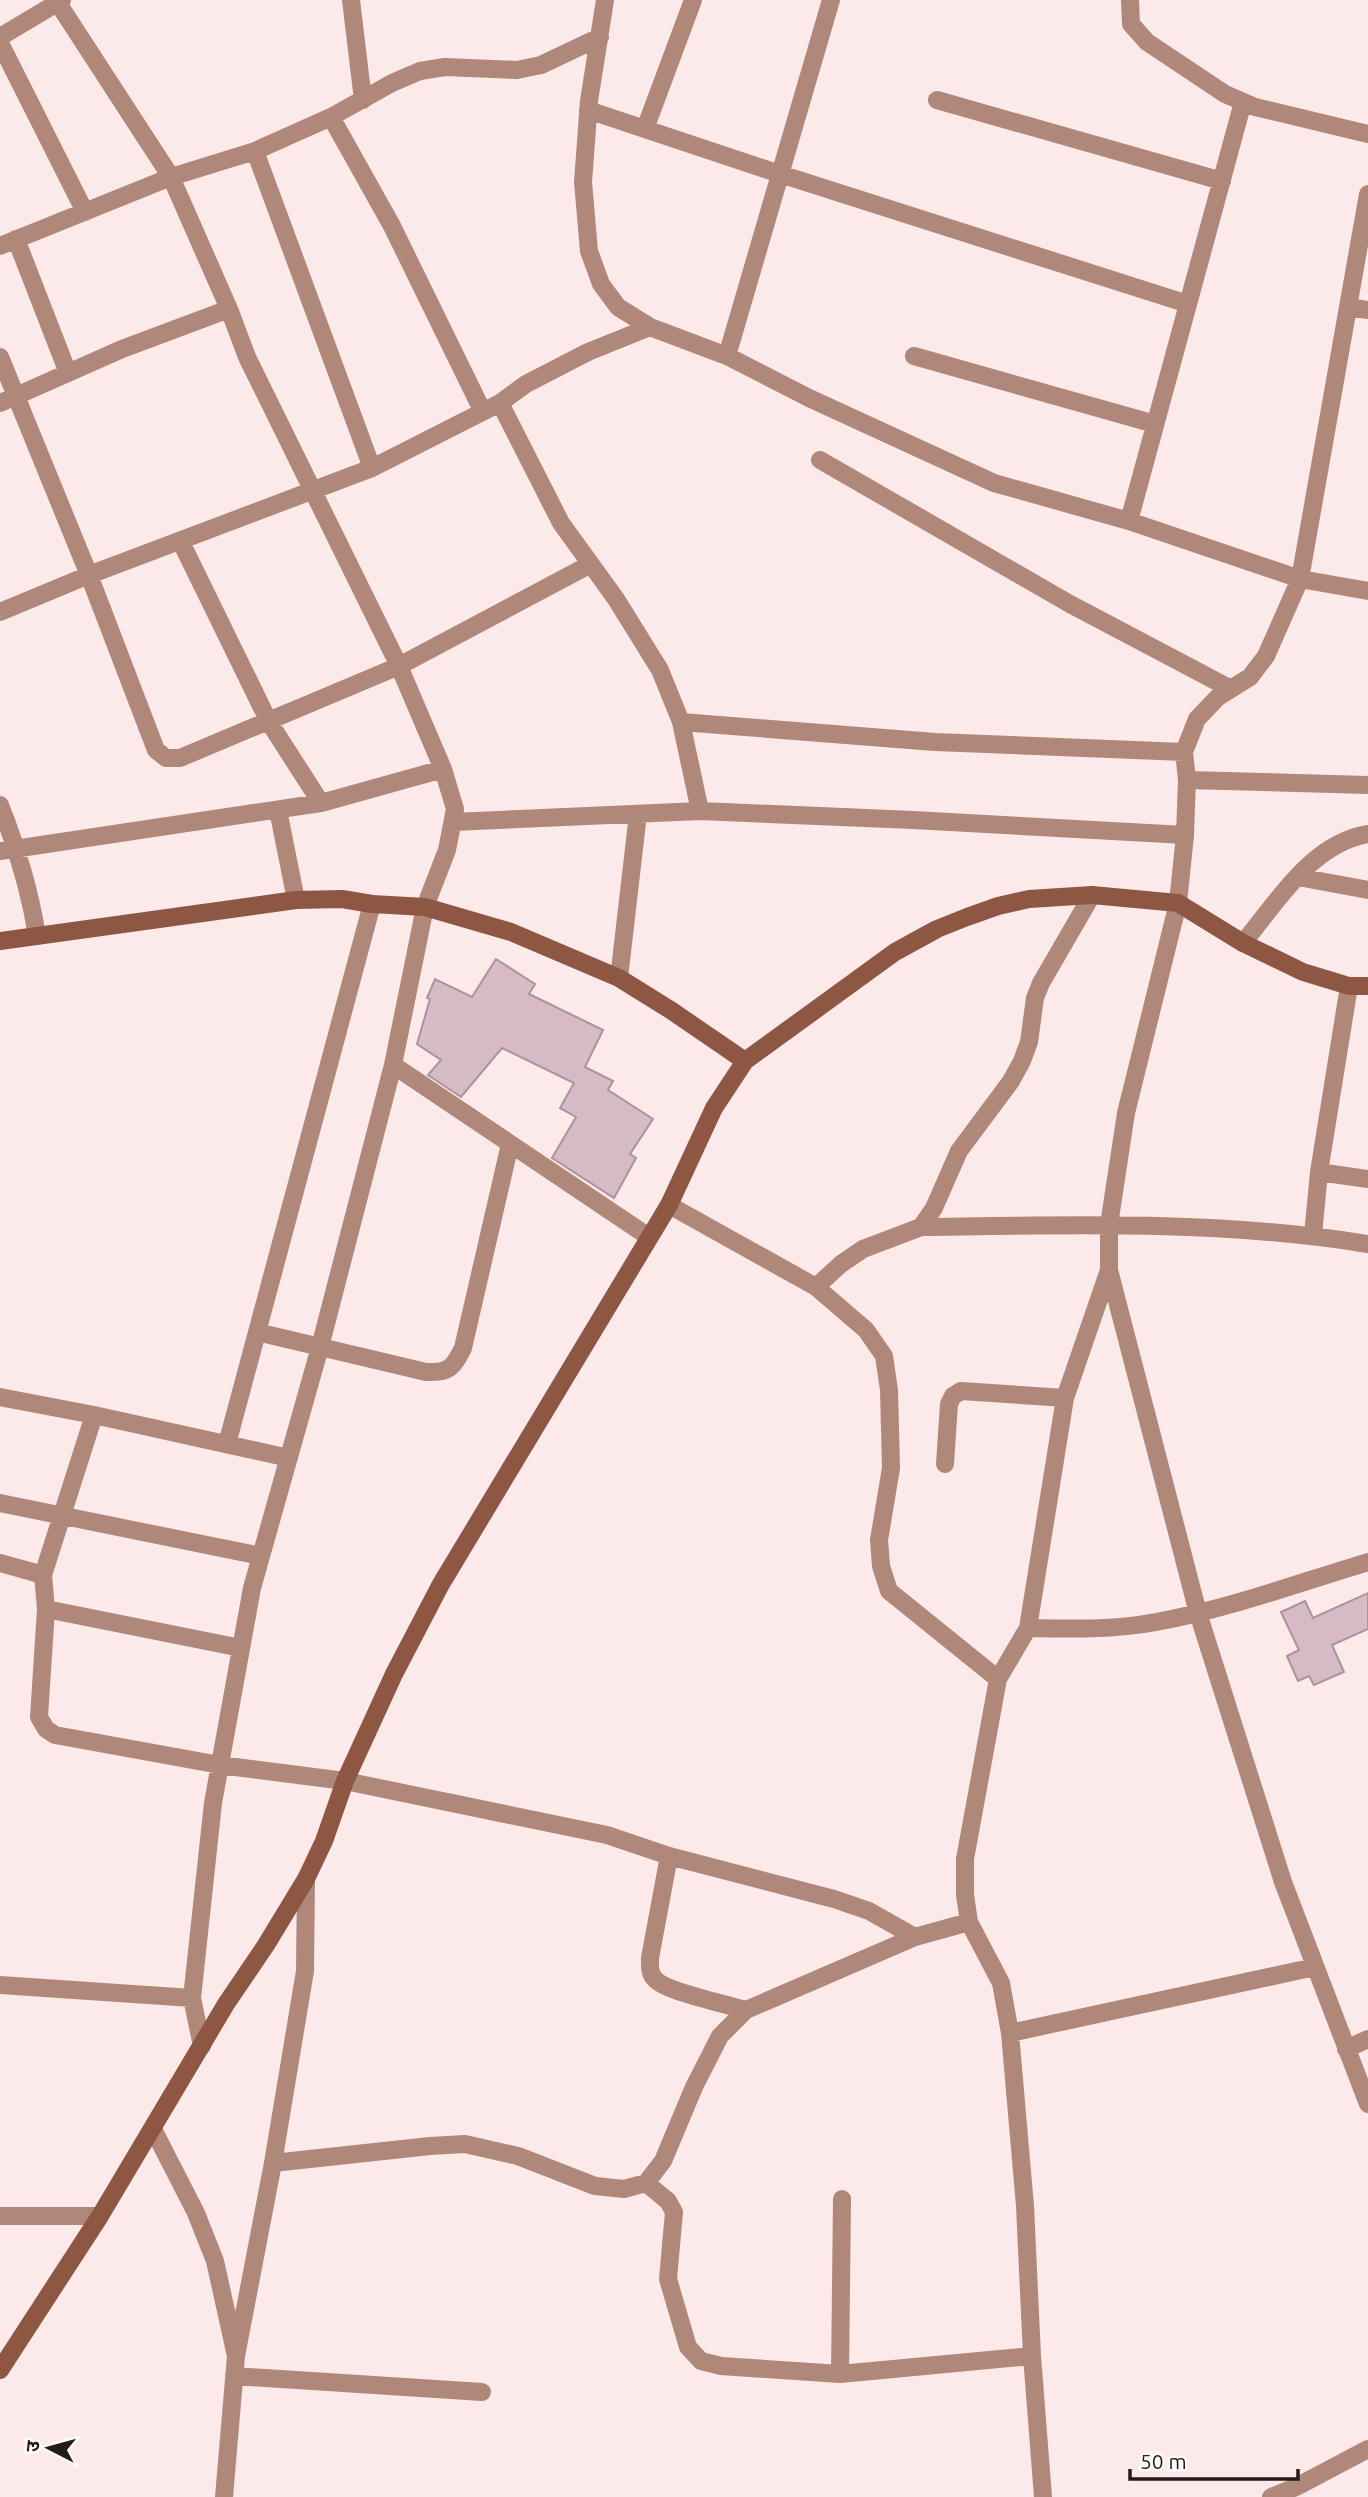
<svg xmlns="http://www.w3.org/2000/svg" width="1368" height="2497" font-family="Ubuntu,'Noto Sans Devanagari',sans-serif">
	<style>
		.building { fill: #d6bac5; stroke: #ac929c; stroke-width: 2 }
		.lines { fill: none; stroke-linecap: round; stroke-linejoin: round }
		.street { stroke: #af887a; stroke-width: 18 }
		.secondary { stroke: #8d5743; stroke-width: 18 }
	</style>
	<rect width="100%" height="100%" fill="#fce9e9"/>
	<path class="building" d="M496,959L535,984L529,994L603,1030L585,1067L613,1081L608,1090L653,1119L630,1154L636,1158L614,1198L552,1158L576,1117L560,1108L574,1083L502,1048L461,1097L428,1075L441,1060L417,1044L430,999L427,998L435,979L472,997Z
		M1368,1593V1629L1332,1645L1344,1672L1314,1685L1309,1676L1298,1681L1287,1656L1299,1650L1281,1612L1305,1601L1313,1618Z"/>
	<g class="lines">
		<path class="street" d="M56,0L171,177L229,309L247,357L399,666L443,769L455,809L447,850L425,907L393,1065L320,1347L252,1588L213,1803L192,1998L202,2046
			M351,0L363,100
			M605,0L589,101L583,182L589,251L601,284L618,307L650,327L727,356L809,398L994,483L1129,521L1300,579L1368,591
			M1130,0L1131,24L1147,42L1225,94L1255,107L1368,134
			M0,37L62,0
			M0,43L85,212
			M937,100L1222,181
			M588,110L780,174L1188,304
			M331,117L392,226L482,410
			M645,129L693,0
			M255,151L372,468
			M1368,194L1300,579L1266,656L1250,677L1218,697L1197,719L1184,752L1187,780L1185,835L1178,903L1126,1113L1109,1225V1270L1198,1613L1283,1882L1368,2104
			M16,239L68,373
			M0,246L171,177L255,151L331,117L392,83L420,71L445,67L517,70L541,65L600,37
			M1349,307L1368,310
			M727,356L831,0
			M914,356L1155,424
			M0,357L89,575L156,750L166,758H180L399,666L589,565
			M0,403L122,349L229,309
			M500,403L561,523L616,599L660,670L681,722L700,811
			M820,460L1070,604L1231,689
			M1129,521L1243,102
			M181,542L269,722L321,803
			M0,612L89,575L372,468L500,403L526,384L588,352L650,327
			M681,722L935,742L1184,752
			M1187,780L1368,785
			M0,805C17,848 30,891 37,936
			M278,810L296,900
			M453,822L700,811L913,820L1185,835
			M0,851L321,803L443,769
			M1298,877L1368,890
			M1243,943C1277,902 1312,843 1368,834
			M619,978L638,814
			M393,1065L649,1237
			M1319,1172L1368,1179
			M669,1205L816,1287L866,1330L884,1356L889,1390L891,1468L879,1540L881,1566L889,1591L998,1679
			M921,1227C1071,1225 1220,1220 1368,1244
			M1313,1235L1319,1172L1349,986
			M816,1287L841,1264L863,1249L921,1227L934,1208L959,1151L1011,1081L1022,1061L1029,1042L1035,998L1041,983L1092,895
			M257,1332L426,1372C449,1373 453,1368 463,1348L510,1144
			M0,1397L94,1415L289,1458
			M94,1415L43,1575L46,1609L39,1717L46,1729L55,1735L220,1765L345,1781L607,1835L669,1856L834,1899L869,1911L915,1937
			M227,1444L372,904
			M945,1464L949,1404L953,1396L961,1391L1065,1398
			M0,1503L261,1556
			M0,1563L43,1575
			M46,1609L241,1648
			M1028,1628C1070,1629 1115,1630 1156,1622C1228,1609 1298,1583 1368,1562
			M669,1856L650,1958C650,1966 649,1973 655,1979C664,1991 728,2005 746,2010
			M0,1985L192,1998
			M1010,2033L1315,1967
			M1346,2049L1368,2039
			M153,2129L196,2213L215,2261L236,2356L224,2497
			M273,2163L430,2146L465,2144L518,2156L595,2186L624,2189L646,2183L663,2161L694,2087L720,2036L746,2010L915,1937L969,1922
			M646,2183L668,2201L674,2212L668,2279L688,2347L701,2361L721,2366L840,2374L1032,2356
			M0,2216H100
			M236,2356L273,2163L305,1971L306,1879
			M840,2374L842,2199
			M234,2376L482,2392
			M1043,2497L1032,2356L1025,2206L1010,2033L1001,1983L969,1922L965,1895V1859L998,1679L1028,1628L1065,1398L1109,1270
			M1271,2497L1296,2487L1368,2449"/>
		<path class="secondary" d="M0,941L296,900L342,899L372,904L425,907L511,932L619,978L672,1011L745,1061
			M0,2370L100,2216L226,2004L266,1945L306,1879L324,1841L345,1781L394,1674L441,1584L669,1205L714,1108L745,1061L895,952L937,929L967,917L998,906L1029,899L1092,895L1178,903L1243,943L1303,972L1349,986H1368"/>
	</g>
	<g transform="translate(49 2448) rotate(276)" stroke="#fbfbfb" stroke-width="5" paint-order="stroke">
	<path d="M0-5L12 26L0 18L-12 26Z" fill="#251a1a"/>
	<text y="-10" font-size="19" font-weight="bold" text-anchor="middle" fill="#251a1a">उ</text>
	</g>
	<path d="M1130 2469v10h168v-10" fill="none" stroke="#251a1a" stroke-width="3.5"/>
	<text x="1140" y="2469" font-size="21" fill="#251a1a" stroke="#fbfbfb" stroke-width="5" paint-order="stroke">50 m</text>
</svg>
